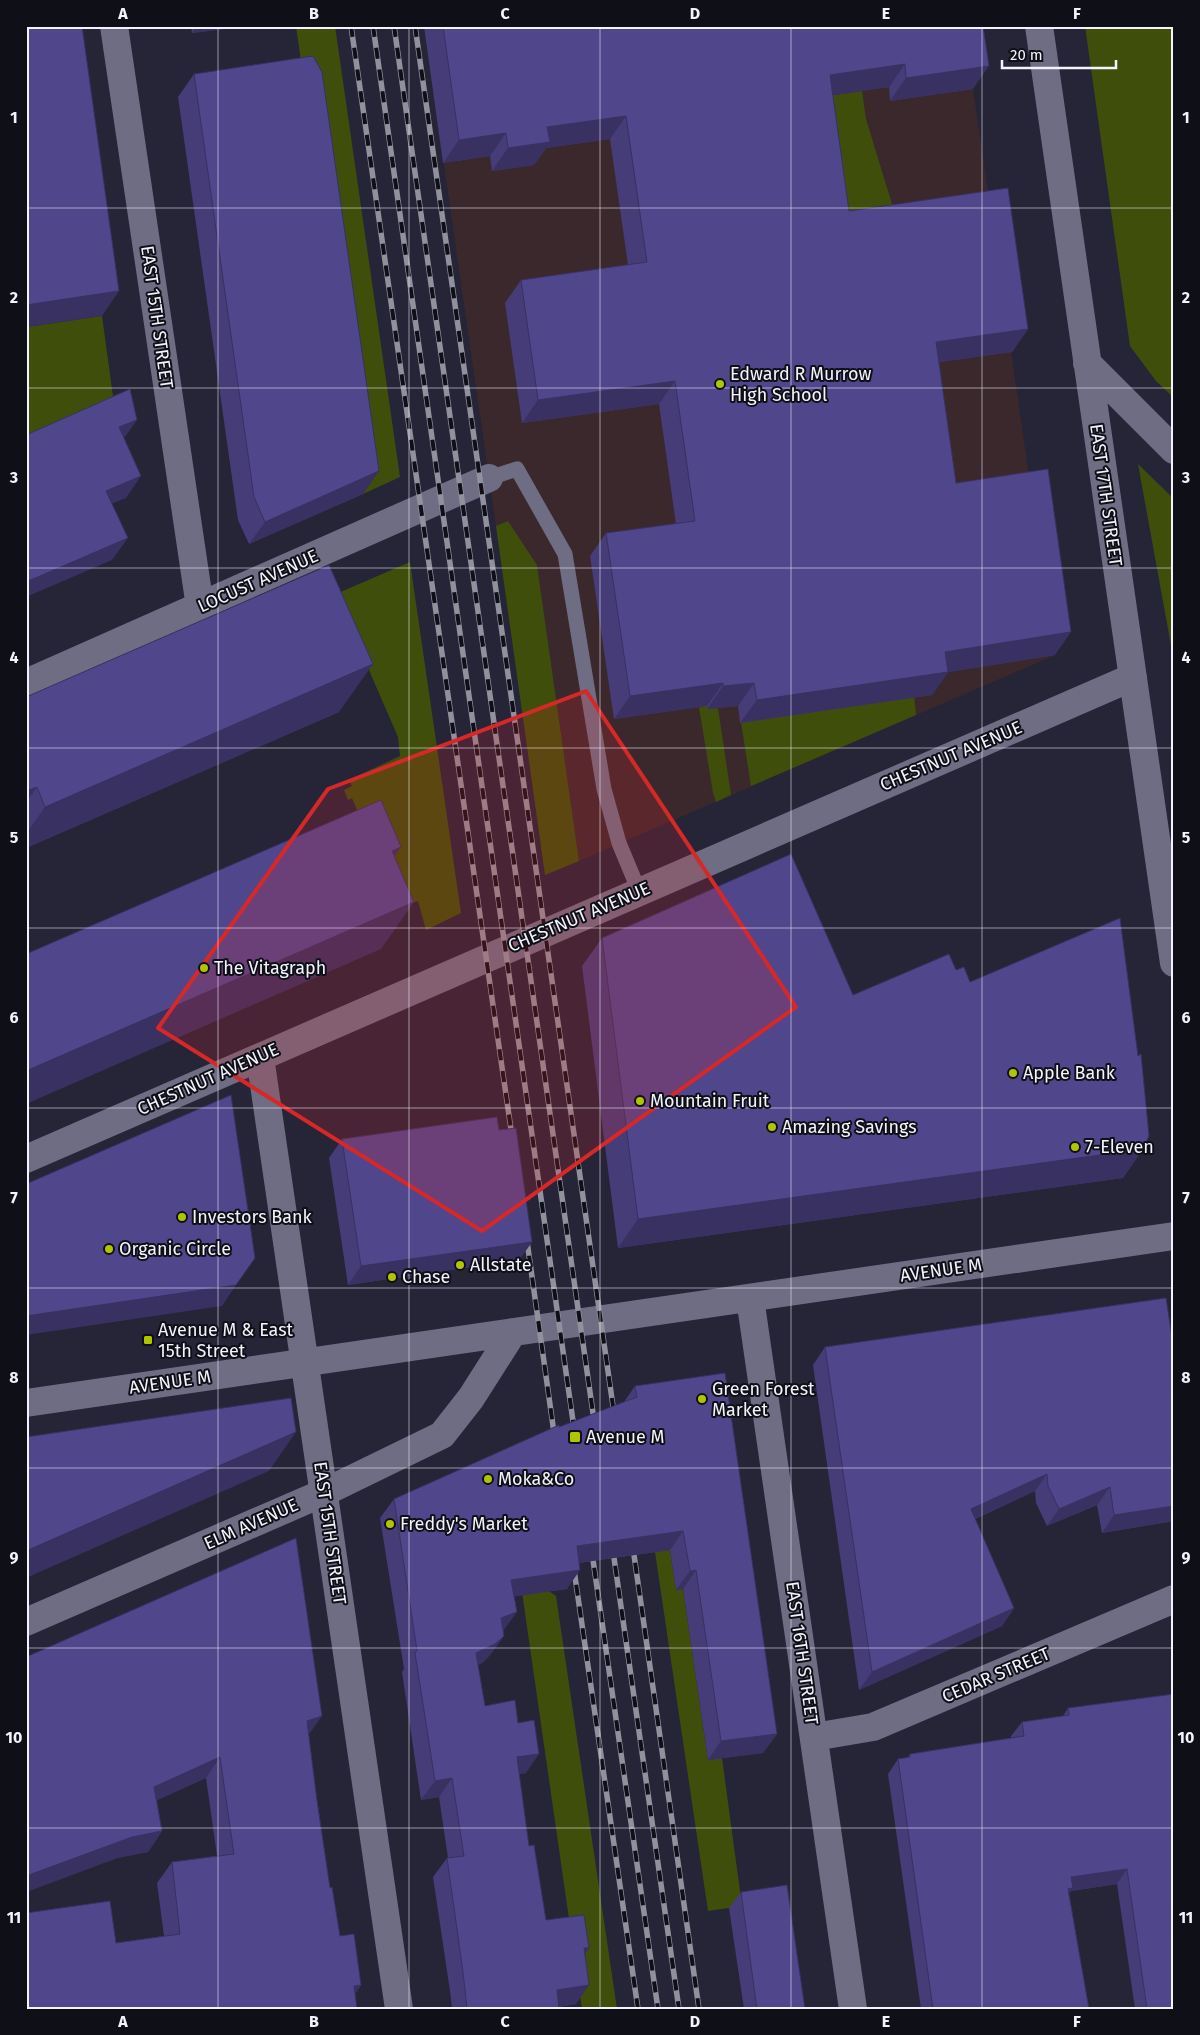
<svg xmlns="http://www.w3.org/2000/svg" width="1200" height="2035" font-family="'Fira Sans',sans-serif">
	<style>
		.education { fill: #3b282d }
		.green { fill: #3f4f0b }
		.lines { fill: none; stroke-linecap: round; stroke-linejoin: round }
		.service { stroke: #6e6d84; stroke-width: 15 }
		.minor { stroke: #6e6d84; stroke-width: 28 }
		.rail-casing { stroke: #91909e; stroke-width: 5.5 }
		.rail { stroke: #0f0f17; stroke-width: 4; stroke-dasharray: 11; stroke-linecap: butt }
		.wall { fill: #453c78 }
		.shaded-wall { fill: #383162 }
		.building { fill: #50468c; stroke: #383162 }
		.marked { fill: #d62828; fill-opacity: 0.2; stroke: #d62828; stroke-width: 4; stroke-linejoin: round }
		.grid { fill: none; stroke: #f3f3fd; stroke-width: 1; stroke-opacity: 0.55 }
		.poi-dot { fill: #b0c502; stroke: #0f0f17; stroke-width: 2 }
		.labels { text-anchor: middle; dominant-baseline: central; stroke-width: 4; stroke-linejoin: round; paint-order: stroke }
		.street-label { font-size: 18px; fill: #f3f3fd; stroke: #0f0f17 }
		.poi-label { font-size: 18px; fill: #f3f3fd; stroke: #0f0f17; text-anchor: start }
		.neatline { fill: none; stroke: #f3f3fd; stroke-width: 2 }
		.grid-label { font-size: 16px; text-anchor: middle; font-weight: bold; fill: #f3f3fd }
	</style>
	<rect width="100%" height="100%" fill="#262437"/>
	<path class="education" d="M424,26H964L1055,655L579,861L537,565L508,521L496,526Z"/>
	<path class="green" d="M296,26H335L400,477L363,494Z
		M1085,26H1174V398L1156,381L1130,346Z
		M862,91L866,119L895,214L833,234L814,98Z
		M102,316L115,411L26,450V327Z
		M1138,464L1174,499V662Z
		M508,521L537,565L579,861L545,875L496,526Z
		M410,562L461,913L426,930L418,901L398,907L352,798L348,800L344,790L352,786L349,780L400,756L398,737L336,594Z
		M912,678L916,715L751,786L738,703Z
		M707,705L708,709L718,708L731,795L716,802L713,793L699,707Z
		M670,1550L676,1590L683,1589L708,1760L722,1758L742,1906L708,1911L655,1552Z
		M519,1571L556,1596L617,2009H582Z"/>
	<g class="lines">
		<path class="service" d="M489,478L517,469L565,554L604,789L619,843L639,891"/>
		<path class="minor" d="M114,26L200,607
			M1039,26L1174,963
			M1087,363L1174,450
			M26,683L489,478
			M260,1057L399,2009
			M26,1159L1133,677
			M750,1298L853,2009
			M26,1403L1174,1236
			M26,1622L323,1493L442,1435L471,1398L513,1332
			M814,1737L873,1727L1174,1599"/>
		<defs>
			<path id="rail" d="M351,26L513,1143
				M373,26L575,1435
				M394,26L595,1427
				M415,26L615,1420
				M526,1234L555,1440
				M632,1541L699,2009
				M612,1544L679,2009
				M591,1546L658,2009
				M573,1563L638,2009"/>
		</defs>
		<use href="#rail" class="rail-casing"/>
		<use href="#rail" class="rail"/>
	</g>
	<path class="wall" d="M191,26H249L192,33Z
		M424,26H983L973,89L890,101L889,87L833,95L849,211L1028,329L1012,352L939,362L956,483L1055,655L948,672L932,695L740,723L738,706L707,709V706L614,719L590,556L606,533L676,524L659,404L522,423L505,303L521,280L628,265L610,139L546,148L534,165L492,171L490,156L443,163Z
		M194,74L363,494L249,544L238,520L178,97Z
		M26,697L339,712L26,848Z
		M602,938L853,995L956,970L970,982L1143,1149L1123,1178L618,1248L582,966Z
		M499,1130L532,1242L519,1260L348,1285L329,1158L342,1139Z
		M1166,1298L1174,1521L1102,1533L1097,1505L1047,1526L1036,1503L1035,1491L975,1519L1014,1608L1002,1626L859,1690L813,1365L825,1347Z
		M635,1386L777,1734L763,1753L708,1760L683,1589L676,1590L670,1550L579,1563L567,1589L514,1596L503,1632L504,1636L490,1655L482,1663L478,1665L485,1706L526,1773L519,1774L529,1846L546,1920L589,1948L585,1954L576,2004L559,2007V2009H452L450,1991L433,1877L447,1858H448L439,1797L421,1800L402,1672L404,1669L380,1518L394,1499L559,1427L624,1402Z
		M26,1657L308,1736L330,1888L340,1936L361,1985L355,1994L357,2009H26V1913L116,1943L164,1936L157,1883L172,1862L217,1856L206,1778L157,1800L162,1831L148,1852L117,1858L26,1892Z
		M1174,1694V2009H1135L1117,1884L1071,1891L1069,1893L1089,2009H921L888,1774L898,1759L907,1758L910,1754L1011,1738V1736L1022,1722L1063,1716L1068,1708Z
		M741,1892L805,2009H744L729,1908Z"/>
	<path class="shaded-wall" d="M197,26H249L192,33Z
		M905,64L889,87L814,98L830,75Z
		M989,66L973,89L890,101L906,78Z
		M626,116L610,139L546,148L534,165L492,171L508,148L547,127Z
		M506,133L490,156L443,163L459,140Z
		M119,291L102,316L26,327V305Z
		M1028,329L1012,352L920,365L936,342Z
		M675,381L659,404L522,423L538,400Z
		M137,420L122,441L119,427Z
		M379,471L363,494L249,544L265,522Z
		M141,476L126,498L91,512L106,491Z
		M128,538L112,560L26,597V582Z
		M1071,632L1055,655L932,675L948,672L932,695L740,723L757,700L945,652Z
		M373,664L339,712L26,848V834L45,807Z
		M723,683L707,706L614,719L630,696Z
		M754,683L738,706L707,709L723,686Z
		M37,787L26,802V791Z
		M401,847L368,895L392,851Z
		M414,902L381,949L26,1104V1071Z
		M1143,1149L1123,1178L618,1248L638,1219Z
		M532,1242L519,1260L348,1285L361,1266Z
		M236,1285L222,1306L26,1335V1316Z
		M296,1432L269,1471L26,1578V1551Z
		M1047,1474L1035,1491L958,1526L971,1509Z
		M1110,1487L1097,1505L1047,1526L1059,1509Z
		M1174,1506V1521L1102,1533L1114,1515Z
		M683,1531L670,1550L563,1565L577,1546Z
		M580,1570L567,1589L497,1599L511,1580Z
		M696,1570L683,1589L676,1590L690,1571Z
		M1014,1608L1002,1626L859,1690L872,1672Z
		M517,1612L503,1631L501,1618Z
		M504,1636L490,1655L482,1663L463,1672L476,1653Z
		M322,1716L307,1737V1721Z
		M777,1734L763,1753L708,1760L721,1741Z
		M539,1754L526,1773L504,1776L517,1757Z
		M220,1757L206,1778L140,1808L154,1787Z
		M452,1778L439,1797L421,1800L435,1781Z
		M162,1831L148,1852L117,1858L26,1892V1876L132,1837Z
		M1127,1869L1117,1884L1071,1891L1062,1903L1071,1877Z
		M584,1948H589L576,1967Z
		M361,1985L346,2006L354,1986Z
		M589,1985L576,2004L546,2009L557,1990Z"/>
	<path class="building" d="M26,26H82L119,291L26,305Z
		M443,26H983L989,66L906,78L905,64L830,75L849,211L1008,188L1028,329L936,342L956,483L1048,469L1071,632L945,652L948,672L757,700L754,683L723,686V683L630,696L606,533L695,521L675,381L538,400L521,280L647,262L626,116L547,127L550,142L508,148L506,133L459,140Z
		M313,56L322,72L379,471L265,522L254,497L194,74Z
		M130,389L137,420L119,427L141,476L106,491L128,538L26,582V435Z
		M329,565L373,664L45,807L37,787L26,791V697Z
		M381,800L401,847L392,851L414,902L26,1071V954Z
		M791,854L853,995L949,954L956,970L964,967L970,982L1120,918L1138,1056L1141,1054L1149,1136L1143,1149L638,1219L602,938Z
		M231,1095L255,1258L236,1285L26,1316V1184Z
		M497,1117L499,1130L516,1128L532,1242L361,1266L342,1139Z
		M1166,1298L1174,1350V1506L1114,1515L1110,1487L1059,1509L1048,1486L1047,1474L971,1509L1014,1608L872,1672L825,1347Z
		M725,1373L777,1734L721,1741L696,1570L690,1571L683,1531L577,1546L580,1570L511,1580L517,1612L501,1618L504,1636L495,1644L476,1653L485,1706L515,1700L518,1723L534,1720L539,1754L517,1757L529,1846L534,1845L546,1920L584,1915L589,1948H584L589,1985L557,1990L559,2009H467L463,1972L447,1858L464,1856L452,1778L435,1781L415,1653L417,1650L394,1499L559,1425V1427L637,1397L635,1386Z
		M291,1398L296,1432L26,1551V1437Z
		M296,1538L322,1716L307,1721L317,1801L330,1888L332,1887L340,1936L354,1934L361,1985L354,1986L357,2009H29L26,1988V1913L110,1901L116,1943L180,1934L172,1862L234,1854L220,1757L154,1787L162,1831L132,1837L26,1876V1657Z
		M1174,1694V2009H1147L1127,1869L1071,1877L1073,1888L1068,1889L1089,2009H933L898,1759L910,1757V1754L1024,1736L1022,1722L1069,1715L1068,1708Z
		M787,1885L805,2009H757L741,1892Z"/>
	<path class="marked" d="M586,691L796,1007L482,1231L158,1028L328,789Z"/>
	<path class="grid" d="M218,26V2009M409,26V2009M600,26V2009M791,26V2009M982,26V2009M26,208H1174M26,388H1174M26,568H1174M26,748H1174M26,928H1174M26,1108H1174M26,1288H1174M26,1468H1174M26,1648H1174M26,1828H1174"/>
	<g class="poi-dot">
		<circle cx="720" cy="384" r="5"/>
		<circle cx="204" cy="968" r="5"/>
		<circle cx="1013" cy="1073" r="5"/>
		<circle cx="640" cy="1101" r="5"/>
		<circle cx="772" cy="1127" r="5"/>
		<circle cx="1075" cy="1147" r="5"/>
		<circle cx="182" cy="1217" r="5"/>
		<circle cx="109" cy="1249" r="5"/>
		<circle cx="460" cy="1265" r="5"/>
		<circle cx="392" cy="1277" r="5"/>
		<rect x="143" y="1335" width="10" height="10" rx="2.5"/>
		<circle cx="702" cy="1399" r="5"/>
		<rect x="569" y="1431" width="12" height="12" rx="2.5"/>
		<circle cx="488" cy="1479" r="5"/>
		<circle cx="390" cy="1524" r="5"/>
	</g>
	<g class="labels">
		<g class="street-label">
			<text transform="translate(157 317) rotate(82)">EAST 15TH STREET</text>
			<text transform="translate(1106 495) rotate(82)">EAST 17TH STREET</text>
			<text transform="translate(258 581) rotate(-24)">LOCUST AVENUE</text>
			<text transform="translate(951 756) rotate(-23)">CHESTNUT AVENUE</text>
			<text transform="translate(579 917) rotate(-23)">CHESTNUT AVENUE</text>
			<text transform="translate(208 1079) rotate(-24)">CHESTNUT AVENUE</text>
			<text transform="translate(941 1270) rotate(-8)">AVENUE M</text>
			<text transform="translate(170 1382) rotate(-8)">AVENUE M</text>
			<text transform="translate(251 1524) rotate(-24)">ELM AVENUE</text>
			<text transform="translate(330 1533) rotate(82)">EAST 15TH STREET</text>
			<text transform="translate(802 1653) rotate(82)">EAST 16TH STREET</text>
			<text transform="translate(996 1675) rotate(-23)">CEDAR STREET</text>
		</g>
		<g class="poi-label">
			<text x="730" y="374">Edward R Murrow<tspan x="730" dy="21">High School</tspan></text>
			<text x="214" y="968">The Vitagraph</text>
			<text x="1023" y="1073">Apple Bank</text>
			<text x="650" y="1101">Mountain Fruit</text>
			<text x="782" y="1127">Amazing Savings</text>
			<text x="1085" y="1147">7-Eleven</text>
			<text x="192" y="1217">Investors Bank</text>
			<text x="119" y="1249">Organic Circle</text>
			<text x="470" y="1265">Allstate</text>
			<text x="402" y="1277">Chase</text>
			<text x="158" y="1330">Avenue M &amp; East<tspan x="158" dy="21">15th Street</tspan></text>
			<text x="712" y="1389">Green Forest<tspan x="712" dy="21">Market</tspan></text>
			<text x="586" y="1437">Avenue M</text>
			<text x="498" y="1479">Moka&amp;Co</text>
			<text x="400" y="1524">Freddy's Market</text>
		</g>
	</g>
	<rect width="1200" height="2035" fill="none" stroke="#0f0f17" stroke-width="55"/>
	<path d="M1002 60v8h114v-8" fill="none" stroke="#f3f3fd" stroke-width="2.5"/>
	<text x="1010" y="60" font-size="15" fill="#f3f3fd" stroke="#0f0f17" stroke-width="4" paint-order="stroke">20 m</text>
	<rect x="28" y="28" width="1144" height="1980" class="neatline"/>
	<g class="grid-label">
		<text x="123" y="19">A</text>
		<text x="314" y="19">B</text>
		<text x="505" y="19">C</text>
		<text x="695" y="19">D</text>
		<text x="886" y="19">E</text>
		<text x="1077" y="19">F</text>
		<text x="14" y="123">1</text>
		<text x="1186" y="123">1</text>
		<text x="14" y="303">2</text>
		<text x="1186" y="303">2</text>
		<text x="14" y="483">3</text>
		<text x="1186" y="483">3</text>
		<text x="14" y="663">4</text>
		<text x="1186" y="663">4</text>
		<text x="14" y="843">5</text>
		<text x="1186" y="843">5</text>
		<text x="14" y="1023">6</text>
		<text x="1186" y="1023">6</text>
		<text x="14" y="1203">7</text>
		<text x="1186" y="1203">7</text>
		<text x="14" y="1383">8</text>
		<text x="1186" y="1383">8</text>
		<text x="14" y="1563">9</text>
		<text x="1186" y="1563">9</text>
		<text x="14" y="1743">10</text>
		<text x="1186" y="1743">10</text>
		<text x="14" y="1923">11</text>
		<text x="1186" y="1923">11</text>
		<text x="123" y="2027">A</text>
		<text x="314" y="2027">B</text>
		<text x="505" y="2027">C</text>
		<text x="695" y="2027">D</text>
		<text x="886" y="2027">E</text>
		<text x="1077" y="2027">F</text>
	</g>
</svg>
